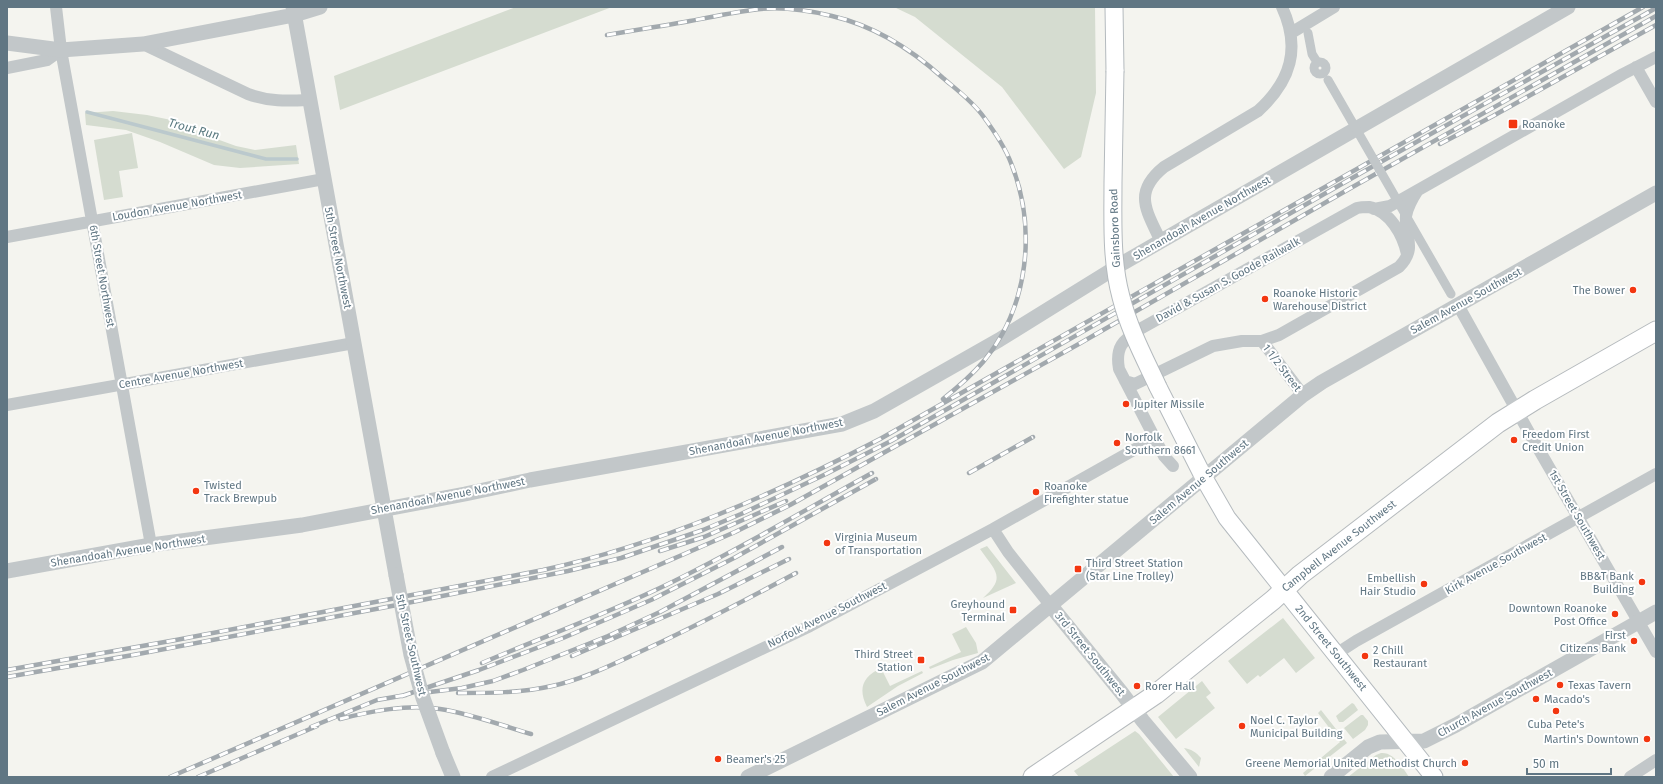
<svg xmlns="http://www.w3.org/2000/svg" width="1663" height="784" font-family="'Fira Sans',sans-serif">
	<style>
		.green { fill: #d5dcd0 }
		.lines { fill: none; stroke-linecap: round; stroke-linejoin: round }
		.stream { stroke: #bbc9cd; stroke-width: 3.5 }
		.secondary-casing { stroke: #b4babe; stroke-width: 19 }
		.primary-casing { stroke: #b5babd; stroke-width: 21 }
		.pedestrian { stroke: #c2c7c9; stroke-width: 9 }
		.minor { stroke: #c2c7c9; stroke-width: 12 }
		.tertiary { stroke: #c2c7c9; stroke-width: 15 }
		.secondary { stroke: #fff; stroke-width: 17 }
		.primary { stroke: #fff; stroke-width: 19 }
		.rail-casing { stroke: #a2a9ae; stroke-width: 4.5 }
		.rail { stroke: #fff; stroke-width: 3; stroke-dasharray: 9; stroke-linecap: butt }
		.secondary-bridge-casing { stroke: #b4babe; stroke-width: 19; stroke-linecap: butt }
		.pedestrian-bridge { stroke: #c2c7c9; stroke-width: 9 }
		.tertiary-bridge { stroke: #c2c7c9; stroke-width: 15 }
		.secondary-bridge { stroke: #fff; stroke-width: 17 }
		.poi-dot { fill: #f33610; stroke: #fff; stroke-width: 1.5 }
		.labels { text-anchor: middle; dominant-baseline: central; stroke-width: 4; stroke-linejoin: round; paint-order: stroke }
		.poi-label { font-size: 11px; fill: #607683; stroke: #fff; text-anchor: start }
		.street-label { font-size: 11px; fill: #607683; stroke: #fff }
		.water-label { font-size: 12px; font-style: italic; fill: #5b7a81; stroke: #fff }
	</style>
	<rect width="100%" height="100%" fill="#f4f4ef"/>
	<path class="green" d="M516,7H612L340,110L334,76Z
		M894,7H1095L1096,93L1081,157L1064,169L1002,87L915,17Z
		M113,111L147,115L176,121L200,133L236,146L255,150L296,145L299,164L240,168L214,165L160,142L126,130L86,125L85,113Z
		M132,133L138,168L119,171L123,197L104,200L94,140Z
		M987,546L1016,583L983,598C1007,577 995,571 980,549Z
		M1283,618L1315,658L1296,673L1284,658L1260,677L1258,675L1247,684L1228,661Z
		M966,627L976,643L978,653L953,660L930,669L929,667L961,652L952,634Z
		M881,668L890,686L922,671L923,673L898,686L867,707C858,689 862,677 881,668Z
		M1202,681L1211,693L1206,697L1215,708L1176,739L1158,717Z
		M1352,703L1354,704L1358,710L1343,722H1339L1336,716Z
		M1321,710L1347,743L1305,776L1303,773L1340,742L1318,713Z
		M1361,715H1363L1368,721V725L1365,730L1353,739L1344,728Z
		M1135,731L1139,734L1174,777H1079L1074,771Z
		M1184,748C1191,749 1196,752 1201,758L1199,767Z
		M1381,753C1394,752 1402,767 1409,777H1348L1376,755Z"/>
	<g class="lines">
		<path class="stream" d="M87,112L266,159H297"/>
		<defs>
			<path id="secondary" d="M1114,7L1115,71
				M1158,387L1204,478L1227,518L1434,777"/>
			<path id="primary" d="M1033,777L1156,694L1273,600L1300,575L1498,423L1535,400L1656,331"/>
		</defs>
		<use href="#secondary" class="secondary-casing"/>
		<use href="#primary" class="primary-casing"/>
		<path class="pedestrian" d="M1308,33L1312,54L1317,62
			M1314 68a6 6 0 1 1 12 0a6 6 0 1 1-12 0Z"/>
		<path class="minor" d="M56,7L61,50L151,545
			M1291,33L1334,7
			M143,44L248,94C270,102 287,101 310,100
			M1636,67L1656,102
			M7,68L47,60L61,50
			M1374,209L1390,206L1623,74L1656,57
			M7,237L324,179
			M1161,242C1147,211 1132,193 1164,167L1258,111C1291,81 1301,48 1282,7
			M1458,305L1531,436L1656,652
			M1262,341L1303,395
			M1125,381L1135,384L1213,346L1242,341H1262L1279,335L1399,267C1418,248 1404,235 1406,216C1408,206 1412,199 1418,190
			M7,405L354,343
			M1173,466L1164,456L1119,369C1115,347 1123,340 1140,329L1357,208C1361,207 1365,207 1369,207C1390,211 1403,235 1407,254
			M993,529L1008,552L1051,606
			M1336,654L1356,641L1656,474
			M492,777L810,626L993,529L1155,438
			M1630,777L1656,760"/>
		<path class="tertiary" d="M293,7L396,575
			M7,43L61,50L143,44L294,15L320,7
			M7,571L151,545L302,525L465,494L530,480L842,424L874,411L999,340L1123,263L1568,7
			M1051,606L1121,692L1143,721L1190,777
			M443,753L453,777
			M748,777L982,662L1303,395L1322,382L1656,193
			M1331,777L1368,747L1380,742L1424,741L1456,725L1656,612"/>
		<use href="#secondary" class="secondary"/>
		<use href="#primary" class="primary"/>
		<defs>
			<path id="rail" d="M607,35C635,30 663,26 690,21C711,17 731,13 752,10C778,6 807,10 832,16C875,26 911,49 943,78C957,90 972,101 983,116C994,131 1005,147 1011,163C1037,228 1029,307 983,362C971,376 958,387 943,399
				M1440,144L1493,116L1656,25
				M969,473L1033,437
				M660,551L704,537L786,501
				M572,656L718,594L789,559
				M482,663C543,637 604,615 664,586C735,552 803,511 872,473
				M7,670L176,640L543,570C661,544 772,495 880,439L1643,7
				M7,677L133,655L397,605L568,571L621,558L703,530L741,514L826,474L891,441L1361,173L1656,8
				M422,693L462,688L493,681L523,670L608,636L660,612L782,547
				M458,693C489,693 521,693 552,686C580,680 607,667 633,655C689,630 742,602 796,573
				M402,696L479,670L563,638L651,600L734,558L876,479
				M340,719C372,711 407,704 440,709C471,714 501,725 531,734
				M311,727L377,700L406,695
				M170,777L735,532L790,505L1077,345L1349,189L1656,16
				M198,777L317,726"/>
		</defs>
		<use href="#rail" class="rail-casing"/>
		<use href="#rail" class="rail"/>
		<defs>
			<path id="secondary-bridge" d="M1115,71C1114,108 1114,145 1113,183C1113,221 1111,260 1121,297C1129,329 1144,357 1158,387"/>
		</defs>
		<use href="#secondary-bridge" class="secondary-bridge-casing"/>
		<path class="pedestrian-bridge" d="M1328,80L1451,294"/>
		<path class="tertiary-bridge" d="M396,575L411,655L423,698L443,753"/>
		<use href="#secondary-bridge" class="secondary-bridge"/>
	</g>
	<g class="poi-dot">
		<rect x="1508" y="119" width="10" height="10" rx="2"/>
		<circle cx="1633" cy="290" r="4"/>
		<circle cx="1265" cy="299" r="4"/>
		<circle cx="1126" cy="404" r="4"/>
		<circle cx="1514" cy="440" r="4"/>
		<circle cx="1117" cy="443" r="4"/>
		<circle cx="196" cy="491" r="4"/>
		<circle cx="1036" cy="492" r="4"/>
		<circle cx="827" cy="543" r="4"/>
		<rect x="1074" y="565" width="8" height="8" rx="2"/>
		<circle cx="1642" cy="582" r="4"/>
		<circle cx="1424" cy="584" r="4"/>
		<rect x="1009" y="606" width="8" height="8" rx="2"/>
		<circle cx="1615" cy="614" r="4"/>
		<circle cx="1634" cy="641" r="4"/>
		<circle cx="1365" cy="656" r="4"/>
		<rect x="917" y="656" width="8" height="8" rx="2"/>
		<circle cx="1560" cy="685" r="4"/>
		<circle cx="1137" cy="686" r="4"/>
		<circle cx="1536" cy="699" r="4"/>
		<circle cx="1556" cy="711" r="4"/>
		<circle cx="1242" cy="726" r="4"/>
		<circle cx="1647" cy="739" r="4"/>
		<circle cx="718" cy="759" r="4"/>
		<circle cx="1465" cy="763" r="4"/>
	</g>
	<g class="labels">
		<g class="poi-label">
			<text x="1522" y="124">Roanoke</text>
			<text x="1625" y="290" text-anchor="end">The Bower</text>
			<text x="1273" y="293">Roanoke Historic<tspan x="1273" dy="13">Warehouse District</tspan></text>
			<text x="1134" y="404">Jupiter Missile</text>
			<text x="1522" y="434">Freedom First<tspan x="1522" dy="13">Credit Union</tspan></text>
			<text x="1125" y="437">Norfolk<tspan x="1125" dy="13">Southern 8661</tspan></text>
			<text x="204" y="485">Twisted<tspan x="204" dy="13">Track Brewpub</tspan></text>
			<text x="1044" y="486">Roanoke<tspan x="1044" dy="13">Firefighter statue</tspan></text>
			<text x="835" y="537">Virginia Museum<tspan x="835" dy="13">of Transportation</tspan></text>
			<text x="1086" y="563">Third Street Station<tspan x="1086" dy="13">(Star Line Trolley)</tspan></text>
			<text x="1634" y="576" text-anchor="end">BB&amp;T Bank<tspan x="1634" dy="13">Building</tspan></text>
			<text x="1416" y="578" text-anchor="end">Embellish<tspan x="1416" dy="13">Hair Studio</tspan></text>
			<text x="1005" y="604" text-anchor="end">Greyhound<tspan x="1005" dy="13">Terminal</tspan></text>
			<text x="1607" y="608" text-anchor="end">Downtown Roanoke<tspan x="1607" dy="13">Post Office</tspan></text>
			<text x="1626" y="635" text-anchor="end">First<tspan x="1626" dy="13">Citizens Bank</tspan></text>
			<text x="1373" y="650">2 Chill<tspan x="1373" dy="13">Restaurant</tspan></text>
			<text x="913" y="654" text-anchor="end">Third Street<tspan x="913" dy="13">Station</tspan></text>
			<text x="1568" y="685">Texas Tavern</text>
			<text x="1145" y="686">Rorer Hall</text>
			<text x="1544" y="699">Macado's</text>
			<text x="1250" y="720">Noel C. Taylor<tspan x="1250" dy="13">Municipal Building</tspan></text>
			<text x="1556" y="724" text-anchor="middle">Cuba Pete's</text>
			<text x="1639" y="739" text-anchor="end">Martin's Downtown</text>
			<text x="726" y="759">Beamer's 25</text>
			<text x="1457" y="763" text-anchor="end">Greene Memorial United Methodist Church</text>
		</g>
		<g class="street-label">
			<text transform="translate(177 206) rotate(-10)">Loudon Avenue Northwest</text>
			<text transform="translate(1202 218) rotate(-30)">Shenandoah Avenue Northwest</text>
			<text transform="translate(1115 228) rotate(-92)">Gainsboro Road</text>
			<text transform="translate(338 258) rotate(79)">5th Street Northwest</text>
			<text transform="translate(102 276) rotate(80)">6th Street Northwest</text>
			<text transform="translate(1228 280) rotate(-29)">David &amp; Susan S. Goode Railwalk</text>
			<text transform="translate(1466 301) rotate(-29)">Salem Avenue Southwest</text>
			<text transform="translate(1282 368) rotate(53)">1 1/2 Street</text>
			<text transform="translate(181 374) rotate(-10)">Centre Avenue Northwest</text>
			<text transform="translate(766 437) rotate(-11)">Shenandoah Avenue Northwest</text>
			<text transform="translate(1199 482) rotate(-40)">Salem Avenue Southwest</text>
			<text transform="translate(448 496) rotate(-11)">Shenandoah Avenue Northwest</text>
			<text transform="translate(1577 515) rotate(60)">1st Street Southwest</text>
			<text transform="translate(1339 546) rotate(-38)">Campbell Avenue Southwest</text>
			<text transform="translate(128 551) rotate(-9)">Shenandoah Avenue Northwest</text>
			<text transform="translate(1496 564) rotate(-29)">Kirk Avenue Southwest</text>
			<text transform="translate(827 615) rotate(-27)">Norfolk Avenue Southwest</text>
			<text transform="translate(411 645) rotate(77)">5th Street Southwest</text>
			<text transform="translate(1331 648) rotate(51)">2nd Street Southwest</text>
			<text transform="translate(1090 654) rotate(51)">3rd Street Southwest</text>
			<text transform="translate(933 685) rotate(-27)">Salem Avenue Southwest</text>
			<text transform="translate(1495 703) rotate(-29)">Church Avenue Southwest</text>
		</g>
		<g class="water-label">
			<text transform="translate(194 129) rotate(15)">Trout Run</text>
		</g>
	</g>
	<rect width="1663" height="784" fill="none" stroke="#607683" stroke-width="16"/>
	<path d="M1527 768v6h84v-6" fill="none" stroke="#607683" stroke-width="2"/>
	<text x="1533" y="768" font-size="12" fill="#607683" stroke="#ffffff" stroke-width="3" paint-order="stroke">50 m</text>
</svg>
